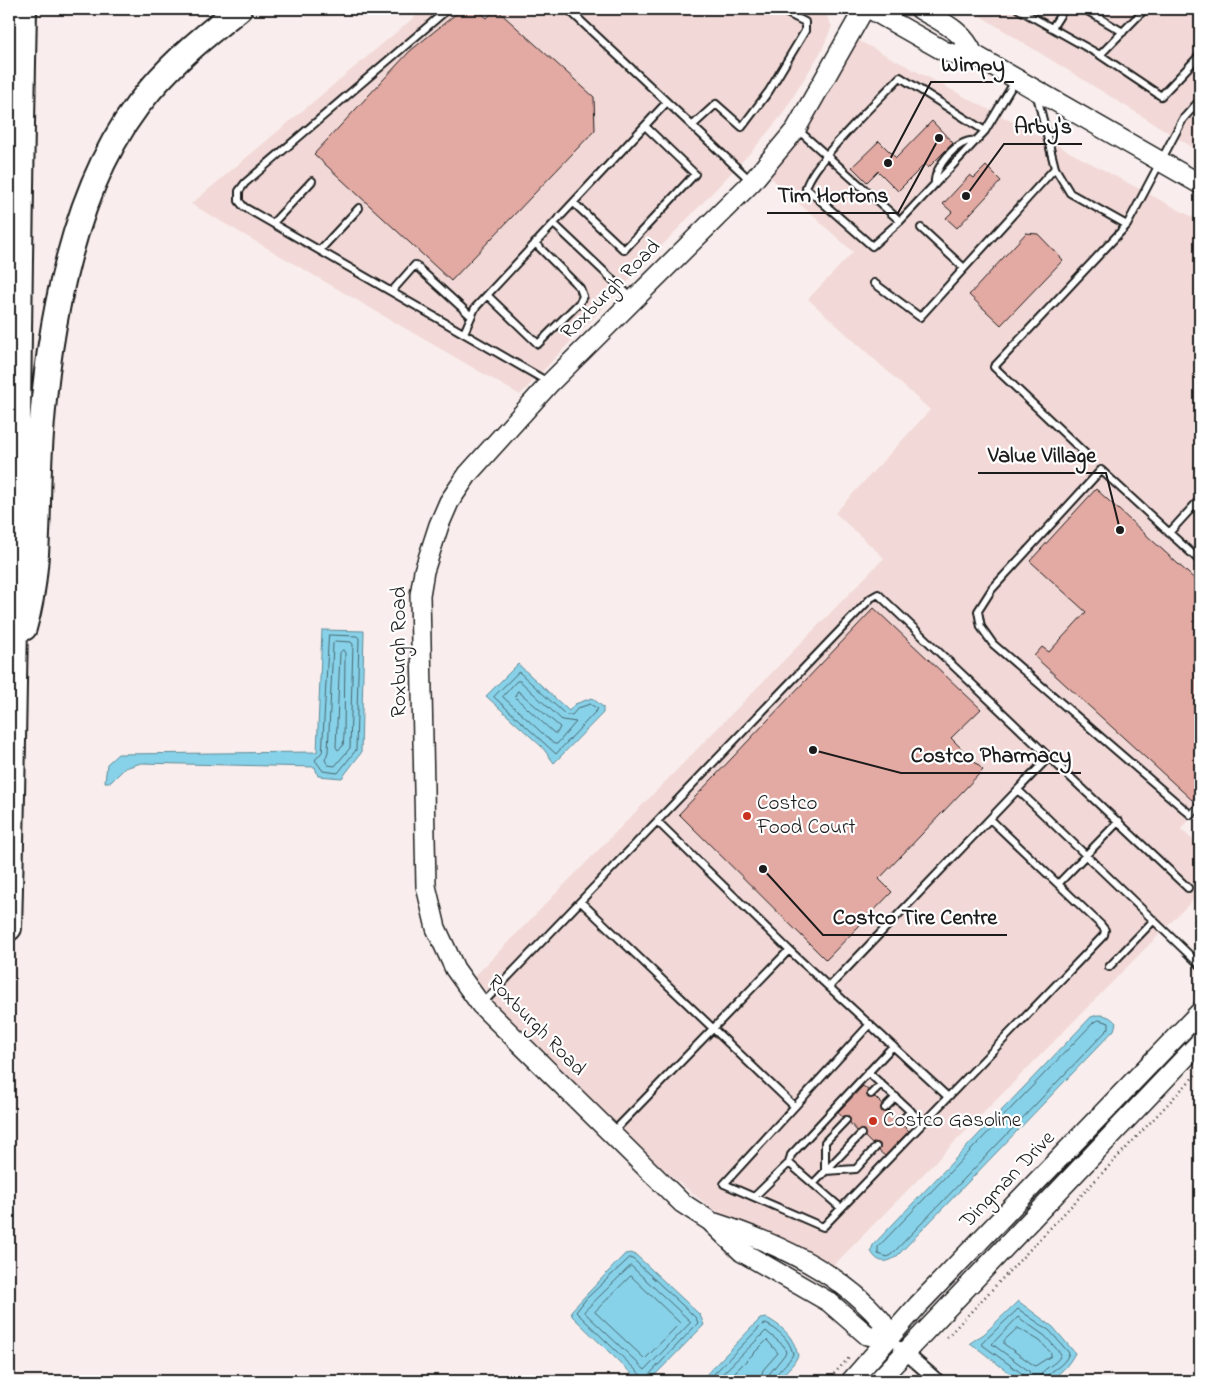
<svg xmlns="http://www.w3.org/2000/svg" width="1209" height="1390" font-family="'Indie Flower',sans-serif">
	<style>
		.built { fill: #f2d9d7 }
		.water { fill: #88d2e9; stroke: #5d8997 }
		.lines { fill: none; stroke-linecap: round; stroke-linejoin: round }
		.shore { stroke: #47656e; stroke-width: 1 }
		.building { fill: #e3a9a3; stroke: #1c1c1c }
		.lane-casing { stroke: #1c1c1c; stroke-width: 10 }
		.street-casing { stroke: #1c1c1c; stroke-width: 16 }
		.secondary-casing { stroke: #1c1c1c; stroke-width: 22 }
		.highway-casing { stroke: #1c1c1c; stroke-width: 28 }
		.path { stroke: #1c1c1c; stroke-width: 2.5; stroke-dasharray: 1 4; stroke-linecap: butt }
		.lane { stroke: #fff; stroke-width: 6 }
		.street { stroke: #fff; stroke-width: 12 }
		.secondary { stroke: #fff; stroke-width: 19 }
		.highway { stroke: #fff; stroke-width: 24 }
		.poi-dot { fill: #c8321e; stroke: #fff; stroke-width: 2 }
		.labels { text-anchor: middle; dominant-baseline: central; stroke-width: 4.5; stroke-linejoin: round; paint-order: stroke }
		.street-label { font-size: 21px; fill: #1c1c1c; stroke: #fff }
		.poi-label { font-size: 21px; fill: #1c1c1c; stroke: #fff; text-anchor: start }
		.leader { fill: none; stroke: #1c1c1c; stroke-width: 2 }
		.callout-dot { fill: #1c1c1c; stroke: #fff; stroke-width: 2 }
		.callout-label { font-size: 22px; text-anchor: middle; font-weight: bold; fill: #1c1c1c; stroke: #fff; stroke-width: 4.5; stroke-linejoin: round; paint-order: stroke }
	</style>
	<rect width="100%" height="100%" fill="#f9eeed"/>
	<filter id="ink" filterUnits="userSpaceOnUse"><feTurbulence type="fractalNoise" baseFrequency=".02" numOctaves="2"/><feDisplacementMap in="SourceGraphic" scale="10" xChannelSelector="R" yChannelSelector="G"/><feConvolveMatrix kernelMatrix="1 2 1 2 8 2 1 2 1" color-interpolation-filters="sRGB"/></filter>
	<g filter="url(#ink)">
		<path class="built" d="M424,9H823L832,26L822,50L782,115L753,150L520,395L191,204Z
			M969,9H1200V152Z
			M848,35L1200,221V809L1181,829L1200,847V893L832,1267L712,1209L671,1176L514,1026L474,977L884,558L835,513L930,410L808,299L853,252L762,170Z"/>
		<path class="water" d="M322,630L364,631L361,753L342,778L318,776L315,767L141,763L125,768L111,782H105L107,764L118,754L317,752Z
			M518,664L569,711L575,704L592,698L603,707V713L554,763L542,747L486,696Z
			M1098,1015C1106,1015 1111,1017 1116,1023L1114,1030L898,1255C888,1264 877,1264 871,1251L873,1245L1091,1017Z
			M631,1253L636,1255L700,1315L704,1325L649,1381L638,1380L572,1316L571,1311L625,1254Z
			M1018,1301L1053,1327L1075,1353C1065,1372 1048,1387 1025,1381C1014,1379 981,1350 970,1343L984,1334Z
			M767,1318C783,1327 794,1337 798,1356L793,1364L777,1381H700L760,1319Z"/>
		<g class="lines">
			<path class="shore" d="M329,635L357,636L359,638L356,750L338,773L323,771L315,760L322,752Z
				M335,641L351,642L353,644L350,748L335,766L328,765L325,760L328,752L333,644Z
				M343,650L345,653L344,735L343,746L338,750L336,747L340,653Z
				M519,672L566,715H572L578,708L590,704L598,709L556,754L494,697Z
				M517,681H520L562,720L576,722L557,744H554L503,697Z
				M518,691L560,727L557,733H554L515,697Z
				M1099,1020L1109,1023V1028L894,1252L888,1257L878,1254V1247L1094,1022Z
				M630,1258L634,1260L696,1318L698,1323L645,1379L576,1312L586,1299Z
				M631,1266L691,1322L645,1370L584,1312Z
				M631,1276L680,1323L645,1359L595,1312Z
				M1018,1328L1040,1341L1051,1353V1356L1035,1366L1004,1344V1341Z
				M707,1381L762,1325L766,1324C779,1330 790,1340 793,1354C789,1364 775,1371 774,1381
				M715,1381L766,1331L784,1346L786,1353L770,1373L767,1381
				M726,1381L767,1340L778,1353L763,1370L760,1381
				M1026,1381L1024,1375L981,1344L1018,1309L1050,1331L1069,1353C1064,1369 1046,1370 1045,1381
				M1032,1381L1029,1371L992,1344L1018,1317L1045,1336L1061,1354C1057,1367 1040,1366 1039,1381"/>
		</g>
		<path class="building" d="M462,9H476L487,18L496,9L594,97L595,130L451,281L314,154L410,51Z
			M932,121L953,143L928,168L925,164L898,191L878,171L867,182L852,167L879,141L896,158Z
			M986,166L1001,181L957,228L946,218L952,212L943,204L970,175L974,178Z
			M1026,233L1038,234L1063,260L1001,325L969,295Z
			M1096,489L1200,584V791L1192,800L1034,656L1042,647L1049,652L1086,612L1030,561Z
			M874,608L981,709L951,738L983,770L879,879L892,892L826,960L679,814Z
			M863,1086L868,1090V1098L875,1097L882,1104V1112L889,1111L896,1119L897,1126H904L909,1131L885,1156L879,1151L880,1144L875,1142L872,1144L865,1137L864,1130L857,1131L850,1123L849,1116L842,1117L838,1112Z"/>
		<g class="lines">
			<defs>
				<path id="lane" d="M448,9L245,183L239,191V201L244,207L548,382
					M568,9L751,181
					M1018,9L1100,55L1145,9
					M1084,9L1123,32
					M1052,28L1064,9
					M1100,55L1161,96L1200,55
					M1037,96L1055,168L1070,193L1127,225L1183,119L1200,100
					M692,126L716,104L742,127L769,91L805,31V22L779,9
					M797,129L900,221
					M985,131L900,221L872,246L806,188C813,162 878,100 900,77L985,131L1015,81
					M935,184C933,168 958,138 975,141
					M574,203L624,250L695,174L645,126
					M273,223L312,181
					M554,224L633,299
					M921,228L964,268
					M320,250L359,208
					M874,283L920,317L1055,168
					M392,291L415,265L471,316
					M487,295L538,344L580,302L583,296L580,288L535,243
					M464,333L475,308L667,102
					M1091,459L994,367L1127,225
					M1169,533L1200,499
					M1200,561L1101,470L992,589L978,611L981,627L993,644L1191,815L1200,805
					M1018,790L1200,965
					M658,822L789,950L948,1097
					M1058,884L1119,821
					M581,902L794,1106
					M1109,967L1154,920
					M829,987L1049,757L1188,888
					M482,1004L871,598L878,594L1049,757
					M870,1024L724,1184L823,1227L1104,935L1105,930L1101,925L990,819
					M868,1072L923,1123
					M871,1094L881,1084
					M885,1108L896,1097
					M846,1120L825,1142V1171L856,1169L876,1147
					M900,1122L911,1111
					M612,1133L789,950
					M789,1163L841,1208
					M813,1184L861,1134
					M754,1197L789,1163L791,1155L893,1046"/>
				<path id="street" d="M900,1348L938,1381"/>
				<path id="secondary" d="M864,9L796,129L752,182L550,383L468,474L449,502L439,525L424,571L420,595L426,886L436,928L455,969L481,1005L682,1203L710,1221L742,1252L829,1302L867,1335L890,1339
					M870,9L944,51L953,54H973L1200,184
					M920,9C940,21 964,31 973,54
					M715,1223C774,1242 838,1271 880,1319C885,1324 887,1333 890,1339
					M851,1381L918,1305L1200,1012
					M878,1381L1200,1042"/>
				<path id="highway" d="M24,628C41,571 36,507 40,448C47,333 72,179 150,90C176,59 207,34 239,9
					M9,928C17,622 18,315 24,9"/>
			</defs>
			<use href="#lane" class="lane-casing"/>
			<use href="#street" class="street-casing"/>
			<use href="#secondary" class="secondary-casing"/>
			<use href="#highway" class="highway-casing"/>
			<path class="path" d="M947,1337L1200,1070
				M827,1381L849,1358
				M903,1381L904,1380"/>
			<use href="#lane" class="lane"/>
			<use href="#street" class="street"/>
			<use href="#secondary" class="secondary"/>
			<use href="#highway" class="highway"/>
		</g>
	</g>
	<g class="poi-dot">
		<circle cx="747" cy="816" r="5"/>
		<circle cx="873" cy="1121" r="5"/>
	</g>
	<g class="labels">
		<g class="street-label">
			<text transform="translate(611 290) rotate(-45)">Roxburgh Road</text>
			<text transform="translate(400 652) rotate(-90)">Roxburgh Road</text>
			<text transform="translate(536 1026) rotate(46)">Roxburgh Road</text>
			<text transform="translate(1008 1180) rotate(-46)">Dingman Drive</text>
		</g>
		<g class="poi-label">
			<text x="757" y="804">Costco<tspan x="757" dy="24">Food Court</tspan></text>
			<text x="883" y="1121">Costco Gasoline</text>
		</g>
	</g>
	<path class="leader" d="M888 163L931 82H1014M966 196L1004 144H1082M939 138L898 213H767M1120 530L1106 473H978M813 750L901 773H1081M763 869L823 935H1007"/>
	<g class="callout-dot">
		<circle cx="888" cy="163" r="5"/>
		<circle cx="966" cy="196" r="5"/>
		<circle cx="939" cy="138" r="5"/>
		<circle cx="1120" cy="530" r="5"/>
		<circle cx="813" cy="750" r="5"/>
		<circle cx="763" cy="869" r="5"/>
	</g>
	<g class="callout-label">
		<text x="973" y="71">Wimpy</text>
		<text x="1043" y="133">Arby's</text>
		<text x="833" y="202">Tim Hortons</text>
		<text x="1042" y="462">Value Village</text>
		<text x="991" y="762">Costco Pharmacy</text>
		<text x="915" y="924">Costco Tire Centre</text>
	</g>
	<rect width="1209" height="1390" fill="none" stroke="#fff" stroke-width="30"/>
	<rect x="15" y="15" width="1179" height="1360" fill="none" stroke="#1c1c1c" stroke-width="2" filter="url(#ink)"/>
</svg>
